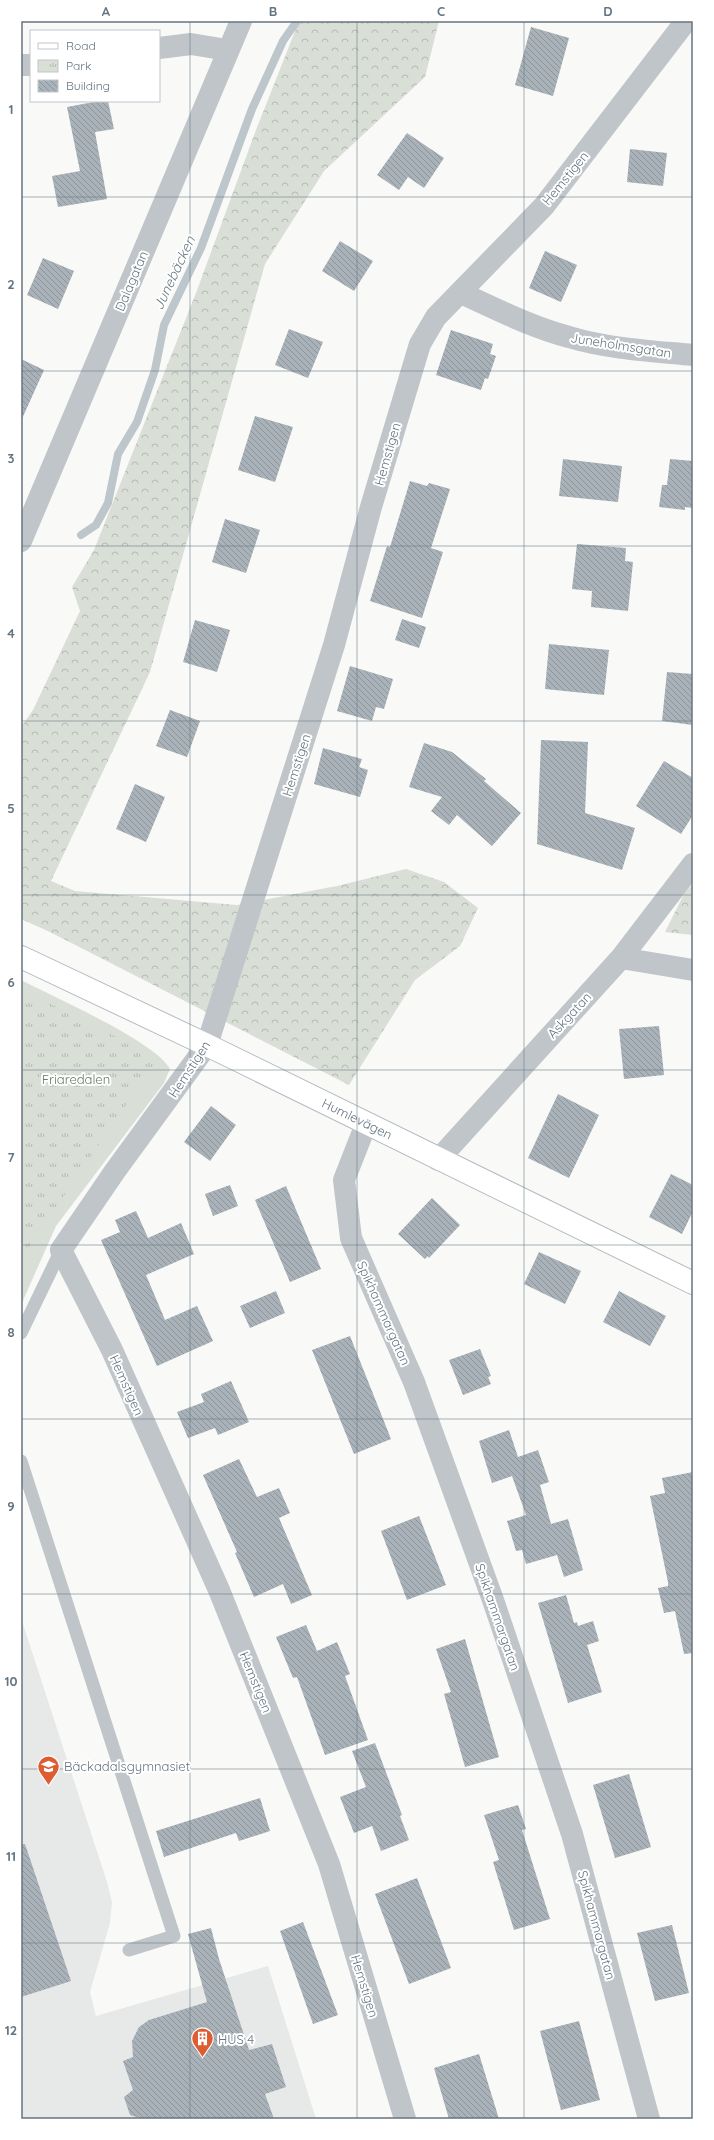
<svg xmlns="http://www.w3.org/2000/svg" width="714" height="2140" font-family="Quicksand,sans-serif">
	<style>
		.built { fill: #e7e8e8 }
		.green { fill: #d9ded6 }
		.forest { fill: url(#forest-crowns) }
		.park { fill: url(#park-tufts) }
		.lines { fill: none; stroke-linecap: round; stroke-linejoin: round }
		.stream { stroke: #bcc6cb; stroke-width: 8 }
		.building { fill: url(#building-back-hatch) }
		.secondary-casing { stroke: #b5babf; stroke-width: 24 }
		.lane { stroke: #c0c5c9; stroke-width: 13 }
		.street { stroke: #c0c5c9; stroke-width: 22 }
		.secondary { stroke: #fff; stroke-width: 22 }
		.grid { fill: none; stroke: #657481; stroke-width: 1; stroke-opacity: 0.55 }
		.labels { text-anchor: middle; dominant-baseline: central; stroke-width: 4; stroke-linejoin: round; paint-order: stroke }
		.street-label { font-size: 13px; fill: #657481; stroke: #fff }
		.park-label { font-size: 13px; fill: #677964; stroke: #fff }
		.poi-label { font-size: 13px; fill: #657481; stroke: #fff; text-anchor: start }
		.water-label { font-size: 14px; font-style: italic; fill: #657a82; stroke: #fff }
		.neatline { fill: none; stroke: #657481; stroke-width: 1.5 }
		.grid-label { font-size: 13px; text-anchor: middle; font-weight: bold; fill: #657481 }
	</style>
	<defs>
		<pattern id="forest-crowns" width="20" height="18" patternUnits="userSpaceOnUse"><rect width="20" height="18" fill="#d9ded6"/><path d="M2 6a3 3 0 1 1 6 0M12 15a3 3 0 1 1 6 0" fill="none" stroke="#b4b9b3"/></pattern>
		<pattern id="park-tufts" width="24" height="20" patternUnits="userSpaceOnUse"><rect width="24" height="20" fill="#d9ded6"/><path d="M3 7l-1-3M5 7V3M7 7l1-3M15 17l-1-3M17 17v-4M19 17l1-3" fill="none" stroke="#b4b9b3"/></pattern>
		<pattern id="building-back-hatch" width="6" height="6" patternUnits="userSpaceOnUse"><rect width="6" height="6" fill="#a9b2b8"/><path d="M-1 5l2 2M0 0l6 6M5-1l2 2" fill="none" stroke="#8d959b"/></pattern>
	</defs>
	<rect width="100%" height="100%" fill="#f9f9f7"/>
	<path class="built" d="M21,1618L107,1882L112,1902L110,1923L90,1992L96,2016L268,1966L316,2119H21Z"/>
	<path class="green" d="M21,980C52,996 156,1042 170,1069L164,1083L56,1226L21,1305Z"/>
	<path class="forest" d="M299,21H439L425,77L324,171L265,264L150,672L51,881L75,891L237,905L337,886L406,869L444,882L478,908L460,946L415,980L349,1085L50,932L21,919V727L33,710L80,611L72,587L94,550L196,293L256,130Z
		M693,884V935L665,932L685,892Z"/>
	<path class="park" d="M21,989L158,1058L21,1259Z"/>
	<g class="lines">
		<path class="stream" d="M81,535L96,525L108,503L118,454L137,422L155,370L164,325L201,248L252,109L283,41L297,21"/>
	</g>
	<path class="building" d="M531,27L569,38L553,96L515,85Z
		M99,101H108L114,129L95,132L107,199L58,207L52,176L80,171L67,107Z
		M407,133L444,158L424,188L408,177L399,190L377,175Z
		M630,149L667,153L663,186L627,182Z
		M340,241L373,261L354,291L322,271Z
		M545,251L577,265L561,302L529,288Z
		M43,258L74,271L58,309L27,295Z
		M289,329L323,342L308,378L275,365Z
		M451,330L493,344L490,354L496,356L488,379L485,378L481,390L436,375Z
		M21,359L44,370L21,421Z
		M255,416L293,427L275,482L238,470Z
		M563,459L622,466L618,502L559,496Z
		M670,459L693,461V508L685,507V510L659,507L662,485H667Z
		M410,481L427,486L429,483L450,489L431,548L443,552L422,618L370,601L387,546L390,547Z
		M225,519L260,530L246,573L212,562Z
		M577,544L626,548L625,561L633,562L628,611L591,607L592,591L572,589Z
		M402,619L426,627L419,648L395,640Z
		M195,620L230,630L217,672L183,662Z
		M549,644L609,650L604,695L545,689Z
		M350,666L393,679L384,709L376,707L372,721L337,711Z
		M667,672L693,674V725L662,721Z
		M170,710L200,721L187,757L156,746Z
		M541,740L588,742L585,813L635,828L622,870L537,844Z
		M424,743L452,752L486,779L484,781L521,813L492,846L457,815L449,825L431,811L442,797L409,787Z
		M323,748L362,759L359,767L368,770L360,797L314,784Z
		M664,761L693,778V815L681,834L636,806Z
		M135,784L165,797L146,842L116,829Z
		M659,1026L664,1075L624,1079L619,1029Z
		M558,1094L599,1115L569,1178L528,1158Z
		M211,1106L236,1125L210,1161L184,1142Z
		M671,1174L693,1185V1211L682,1234L649,1217Z
		M230,1185L238,1206L213,1216L205,1194Z
		M286,1186L321,1269L290,1282L255,1200Z
		M432,1198L460,1225L429,1258L428,1256L425,1259L398,1234Z
		M136,1211L148,1238L181,1223L194,1254L146,1275L165,1320L197,1306L213,1341L157,1366L101,1240L120,1232L115,1220Z
		M539,1252L581,1271L565,1304L524,1284Z
		M276,1291L285,1313L250,1328L240,1306Z
		M619,1291L666,1316L650,1346L603,1322Z
		M350,1336L391,1439L354,1454L312,1350Z
		M480,1349L491,1376L488,1377L491,1384L463,1395L449,1360Z
		M231,1381L249,1422L218,1435L215,1428L188,1438L177,1412L204,1402L201,1394Z
		M509,1430L518,1457L538,1450L549,1482L540,1485L551,1524L568,1519L583,1570L564,1577L557,1555L526,1564L522,1550L516,1551L507,1521L526,1515L512,1476L492,1483L479,1441Z
		M239,1459L257,1497L279,1488L290,1513L279,1518L312,1595L291,1604L283,1584L254,1597L235,1553L237,1552L203,1475Z
		M693,1472V1653L684,1654L675,1611L664,1613L658,1588L668,1586V1582L650,1496L665,1493L662,1478Z
		M419,1516L446,1585L407,1600L381,1531Z
		M566,1595L574,1623L577,1622L578,1626L593,1621L599,1641L587,1645L602,1692L568,1703L538,1603Z
		M306,1625L317,1651L337,1642L350,1674L345,1676L368,1740L325,1755L297,1677L293,1678L276,1637Z
		M465,1639L499,1757L465,1767L444,1694L451,1692L436,1649Z
		M375,1743L402,1815L400,1816L409,1840L381,1851L372,1826L354,1833L340,1797L366,1787L352,1751Z
		M629,1774L651,1847L615,1858L593,1785Z
		M260,1798L270,1831L239,1841L236,1833L164,1857L156,1831Z
		M518,1805L526,1829L522,1830L550,1919L514,1930L493,1862L499,1860L484,1815Z
		M21,1844H25L71,1981L21,1997Z
		M417,1878L451,1968L409,1984L375,1894Z
		M303,1922L338,2015L313,2024L280,1931Z
		M672,1925L689,1993L655,2001L637,1933Z
		M211,1928L219,1959L249,2050L272,2044L286,2087L265,2094L274,2119H143L130,2115L124,2097L133,2090L123,2061L133,2057L132,2041L139,2027L149,2020L207,2002L188,1934Z
		M579,2021L600,2100L561,2110L540,2031Z
		M479,2054L499,2119H449L434,2068Z"/>
	<g class="lines">
		<defs>
			<g id="secondary">
				<path id="s1" d="M21,957L207,1045L693,1283"/>
			</g>
		</defs>
		<use href="#secondary" class="secondary-casing"/>
		<path class="lane" d="M21,1333L61,1250
			M21,1461L174,1936L129,1950"/>
		<path class="street" d="M159,48L191,44L227,50
			M21,65H31
			M461,293C496,309 531,327 569,337C609,349 652,351 693,355
			M21,541L241,21
			M621,958L693,970
			M366,1124L344,1180L351,1238L414,1382L493,1600L572,1834L649,2119
			M438,1160L621,958L693,864
			M405,2119L329,1864L219,1590L112,1350L61,1250L115,1171L207,1045L334,645L371,507L420,344L436,317L544,206L686,21"/>
		<use href="#secondary" class="secondary"/>
	</g>
	<path class="grid" d="M190,21V2119M357,21V2119M524,21V2119M21,197H693M21,371H693M21,546H693M21,721H693M21,895H693M21,1070H693M21,1245H693M21,1419H693M21,1594H693M21,1769H693M21,1943H693"/>
	<defs>
		<symbol id="school-pin" viewBox="-11 -11 22 30"><path d="M0 17L-7.5 6A9.5 9.5 0 1 1 7.5 6Z" fill="#de5c32" stroke="#fff"/><path d="M0-5L7-2L0 1L-7-2ZM-4 1L0 2.5L4 1V4Q0 6-4 4Z" fill="#fff"/></symbol>
		<symbol id="building-pin" viewBox="-11 -11 22 30"><path d="M0 17L-7.5 6A9.5 9.5 0 1 1 7.5 6Z" fill="#de5c32" stroke="#fff"/><path d="M-4-6H4V6H1V3H-1V6H-4ZM-2.5-4.3h1.7v1.8h-1.7ZM.8-4.3h1.7v1.8H.8ZM-2.5-1h1.7V.8h-1.7ZM.8-1h1.7V.8H.8Z" fill="#fff"/></symbol>
	</defs>
	<g fill-rule="evenodd">
		<use href="#school-pin" x="36" y="1754" width="25" height="34"/>
		<use href="#building-pin" x="190" y="2026" width="25" height="34"/>
	</g>
	<g class="labels">
		<g class="street-label">
			<text transform="translate(565 178) rotate(-51)">Hemstigen</text>
			<text transform="translate(131 281) rotate(-67)">Dalagatan</text>
			<text transform="translate(621 345) rotate(9)">Juneholmsgatan</text>
			<text transform="translate(387 454) rotate(-74)">Hemstigen</text>
			<text transform="translate(296 765) rotate(-72)">Hemstigen</text>
			<text transform="translate(569 1015) rotate(-47)">Askgatan</text>
			<text transform="translate(189 1069) rotate(-57)">Hemstigen</text>
			<text stroke="none"><textPath href="#s1" startOffset="373">Humlevägen</textPath></text>
			<text transform="translate(384 1313) rotate(66)">Spikhammargatan</text>
			<text transform="translate(127 1385) rotate(66)">Hemstigen</text>
			<text transform="translate(498 1617) rotate(71)">Spikhammargatan</text>
			<text transform="translate(256 1682) rotate(68)">Hemstigen</text>
			<text transform="translate(597 1925) rotate(75)">Spikhammargatan</text>
			<text transform="translate(365 1986) rotate(73)">Hemstigen</text>
		</g>
		<g class="park-label">
			<text x="76" y="1079">Friaredalen</text>
		</g>
		<g class="poi-label">
			<text x="64" y="1766">Bäckadalsgymnasiet</text>
			<text x="218" y="2039">HUS 4</text>
		</g>
		<g class="water-label">
			<text transform="translate(174 273) rotate(-65)">Junebäcken</text>
		</g>
	</g>
	<rect width="714" height="2140" fill="none" stroke="#ffffff" stroke-width="44"/>
	<rect x="30" y="30" width="130" height="72" fill="#ffffff" stroke="#c1c7cd"/>
	<rect x="38" y="43" width="20" height="6" fill="#ffffff" stroke="#c1c7cd"/>
	<text x="66" y="50" font-size="12" fill="#657481">Road</text>
	<rect x="38" y="60" width="20" height="12" fill="url(#park-tufts)" stroke="#c1c7cd"/>
	<text x="66" y="70" font-size="12" fill="#657481">Park</text>
	<rect x="38" y="80" width="20" height="12" fill="url(#building-back-hatch)" stroke="#c1c7cd"/>
	<text x="66" y="90" font-size="12" fill="#657481">Building</text>
	<rect x="22" y="22" width="670" height="2096" class="neatline"/>
	<g class="grid-label">
		<text x="106" y="16">A</text>
		<text x="273" y="16">B</text>
		<text x="441" y="16">C</text>
		<text x="608" y="16">D</text>
		<text x="11" y="114">1</text>
		<text x="11" y="289">2</text>
		<text x="11" y="463">3</text>
		<text x="11" y="638">4</text>
		<text x="11" y="813">5</text>
		<text x="11" y="987">6</text>
		<text x="11" y="1162">7</text>
		<text x="11" y="1337">8</text>
		<text x="11" y="1511">9</text>
		<text x="11" y="1686">10</text>
		<text x="11" y="1861">11</text>
		<text x="11" y="2035">12</text>
	</g>
</svg>
